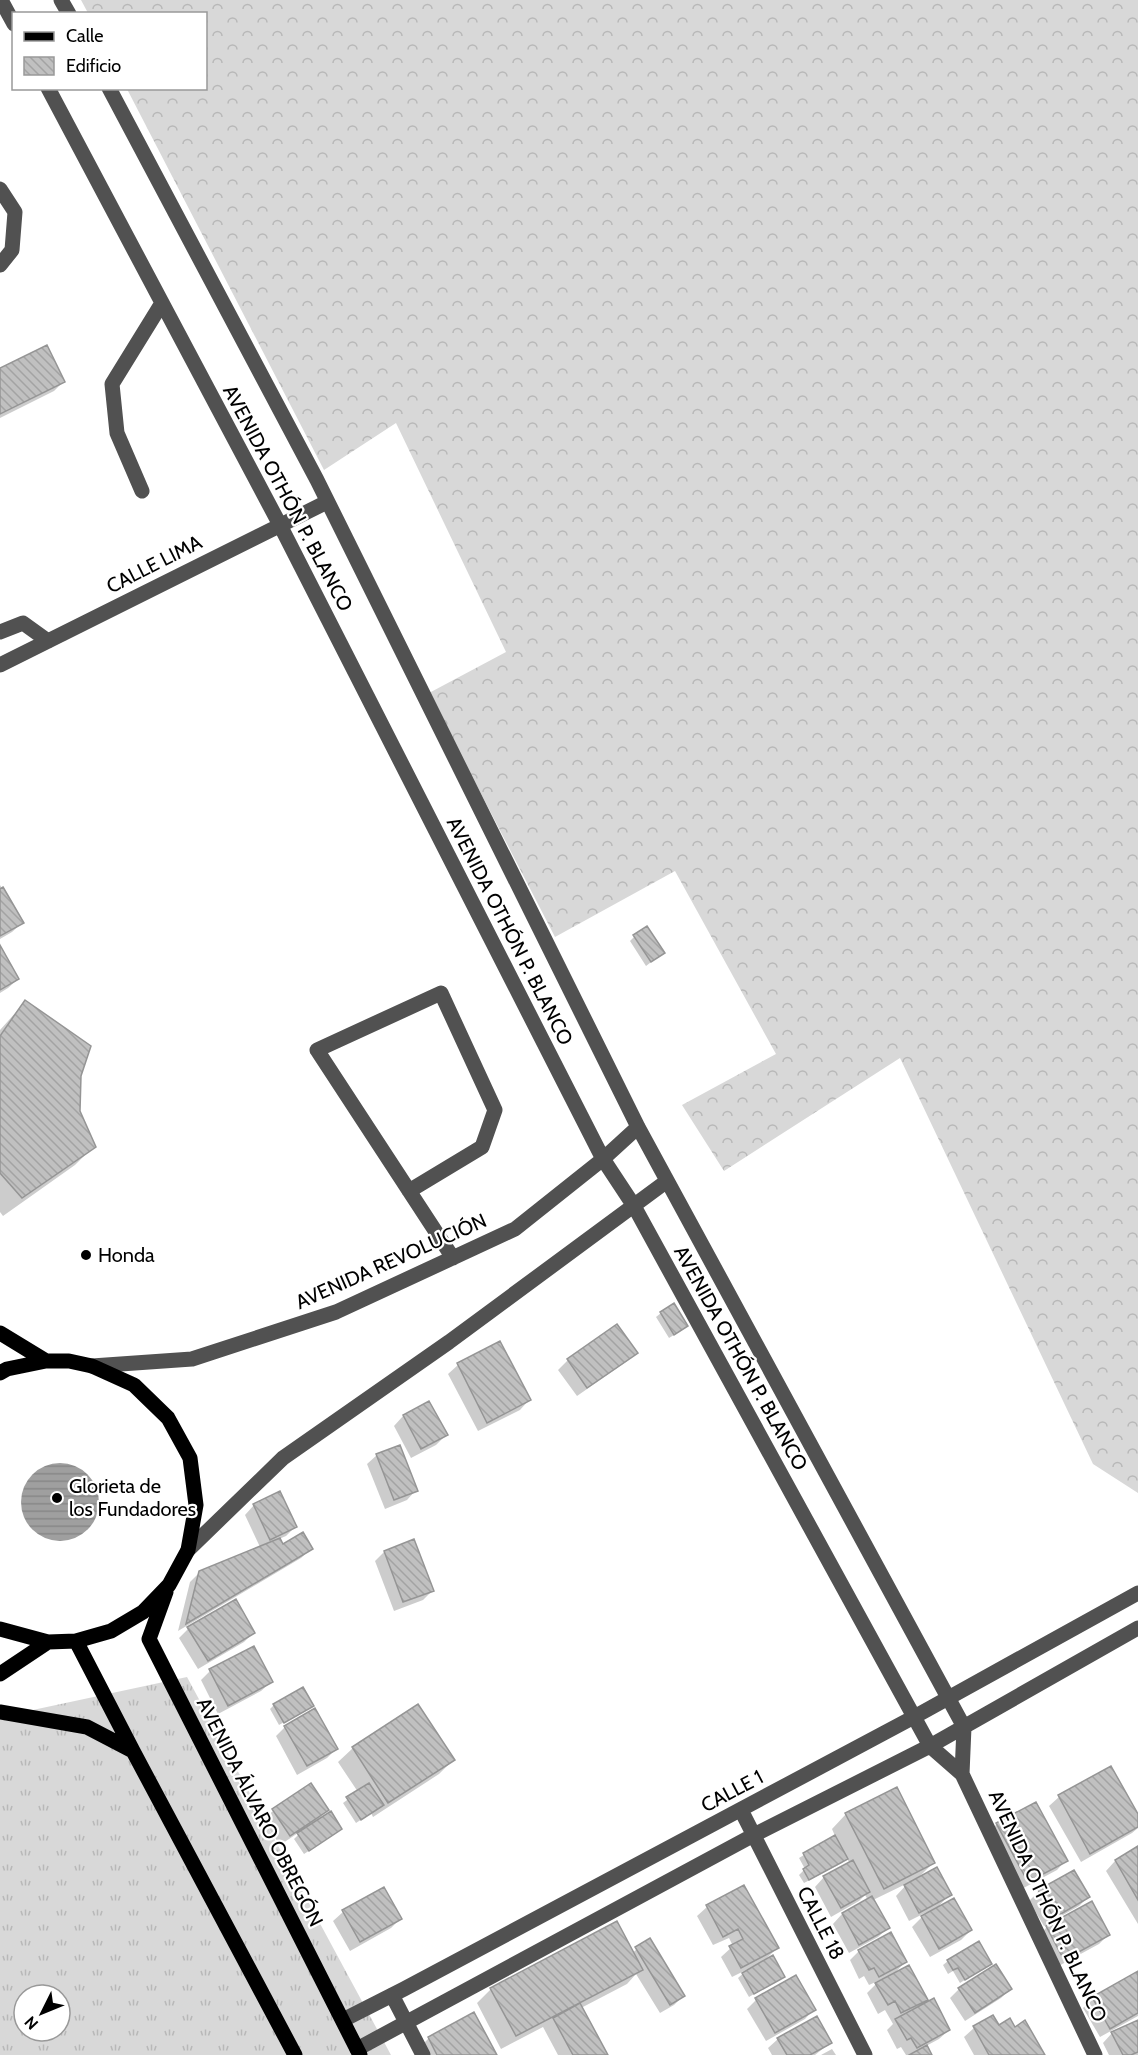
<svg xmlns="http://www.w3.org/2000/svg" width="1138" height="2055" font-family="Cabin,sans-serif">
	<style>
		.grass { fill: url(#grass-tufts); fill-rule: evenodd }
		.forest { fill: url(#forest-crowns) }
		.water { fill: url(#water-rules) }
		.shadow { fill: #0003 }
		.building { fill: url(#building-back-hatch); stroke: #959595; stroke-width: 1.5 }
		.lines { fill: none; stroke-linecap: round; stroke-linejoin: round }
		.minor { stroke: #515151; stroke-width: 15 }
		.major { stroke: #000; stroke-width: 15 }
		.poi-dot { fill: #000; stroke: #fff; stroke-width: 2 }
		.labels { text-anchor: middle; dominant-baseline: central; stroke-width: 4.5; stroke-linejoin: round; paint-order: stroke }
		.street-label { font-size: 20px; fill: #000; stroke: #fff }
		.poi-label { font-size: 20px; fill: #000; stroke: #fff; text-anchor: start }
	</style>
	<defs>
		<pattern id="grass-tufts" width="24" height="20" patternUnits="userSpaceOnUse" patternTransform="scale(1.5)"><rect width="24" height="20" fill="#d8d8d8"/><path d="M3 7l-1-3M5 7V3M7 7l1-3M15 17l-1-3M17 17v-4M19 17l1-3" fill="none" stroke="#b8b8b8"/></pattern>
		<pattern id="forest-crowns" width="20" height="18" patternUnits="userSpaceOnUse" patternTransform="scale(1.5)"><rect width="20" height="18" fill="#d8d8d8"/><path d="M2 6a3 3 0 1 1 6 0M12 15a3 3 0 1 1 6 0" fill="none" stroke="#b8b8b8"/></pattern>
		<pattern id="water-rules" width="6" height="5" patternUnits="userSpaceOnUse" patternTransform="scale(1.5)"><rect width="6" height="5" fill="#9f9f9f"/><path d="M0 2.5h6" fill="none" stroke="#878787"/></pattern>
		<pattern id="building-back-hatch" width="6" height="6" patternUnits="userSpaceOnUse" patternTransform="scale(1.5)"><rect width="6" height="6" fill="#c0c0c0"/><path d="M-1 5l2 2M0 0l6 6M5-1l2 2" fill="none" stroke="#a3a3a3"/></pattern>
	</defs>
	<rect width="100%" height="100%" fill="#fff"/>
	<path class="grass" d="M187,1677L391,2055H0V1717ZM24,1995H60V2031H24Z"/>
	<path class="forest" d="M81,0H1138V1493L1093,1464L900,1058L724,1171L682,1105L776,1054L675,871L555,937L429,693L506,652L396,423L324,470L127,89L206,88V14L88,13Z"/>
	<path class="water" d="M21 1502a39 39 0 1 1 78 0a39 39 0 1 1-78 0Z"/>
	<path class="shadow" d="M0,370L63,382L54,391L0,418Z
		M0,885L22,923L12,932L0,939Z
		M634,937L663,953L646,966L630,941Z
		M0,948L18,979L8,988L0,993Z
		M25,1002L79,1076L78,1112L94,1146L75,1165L3,1216L0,1212V1030Z
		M661,1313L682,1330L669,1338L656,1317Z
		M617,1326L636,1353L626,1362L577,1396L558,1370L568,1360Z
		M500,1343L529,1400L520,1410L478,1431L448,1374L458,1365Z
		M429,1403L446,1435L436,1445L411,1458L394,1426L403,1416Z
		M377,1455L416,1490L407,1500L385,1509L367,1464Z
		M254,1505L295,1527L286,1536L279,1539L283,1546L311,1549L301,1558L178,1631L190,1582L200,1572L260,1547L245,1515Z
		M384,1552L432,1591L423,1600L394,1611L375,1561Z
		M188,1629L254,1632L244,1642L198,1669L179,1638Z
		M210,1671L271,1682L261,1691L218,1714L201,1680Z
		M274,1705L312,1706L279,1725L270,1709Z
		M285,1727L336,1749L327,1758L297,1775L276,1736Z
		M353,1748L453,1760L439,1774L373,1817L371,1813L356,1823L343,1803L358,1792L338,1762Z
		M1110,1768L1138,1818V1828L1132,1833L1081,1862L1049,1806L1059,1797Z
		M310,1785L327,1810L316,1821L336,1833L304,1854L294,1839L299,1834L298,1833L280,1845L263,1820L273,1811Z
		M846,1814L933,1863L918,1878L950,1894L937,1908L971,1930L961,1940L930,1957L912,1927L927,1912L909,1921L896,1896L908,1883L873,1900L888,1928L878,1937L849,1953L833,1924L842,1914L868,1900L865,1895L859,1901L831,1917L815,1887L824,1877L850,1864L847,1858L842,1863L804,1883L799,1875L805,1869L799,1858L835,1836L832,1829Z
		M997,1824L1066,1860L1057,1870L1018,1891L987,1834Z
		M1138,1848V1924L1106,1871L1115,1861Z
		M1073,1872L1088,1897L1079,1906L1056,1919L1057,1922L1108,1935L1099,1944L1055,1968L1037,1937L1050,1924L1044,1926L1029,1901L1038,1892Z
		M744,1887L777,1948L763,1962L784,1976L749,1997L738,1978L748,1969L732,1977L721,1957L733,1946L729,1938L713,1945L697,1916L707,1907Z
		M383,1889L400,1919L391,1928L350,1951L333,1921L343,1912Z
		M649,1940L683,1996L674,2005L660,2013L636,1974L627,1984L581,2008L606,2055H558L543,2027L501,2049L477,2003L491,1989L632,1953Z
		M861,1949L905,1962L893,1975L926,1999L918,2008L949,2030L939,2039L926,2046L931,2055H906L901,2047L897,2049L887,2030L893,2024L885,2010L878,2014L867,1993L880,1980L869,1985L864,1976L859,1979L850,1960Z
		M948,1961L991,1963L960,1983L953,1971L948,1974L943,1965Z
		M1138,1973V2016L1100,2037L1083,2008L1093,1998Z
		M959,1989H1010L1001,1998L965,2021L950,1998Z
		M756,2000L814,2009L805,2019L766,2041L747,2009Z
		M474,2014L496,2055H415L414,2053L428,2039Z
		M993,2017L998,2027L1014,2029L1043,2055H974L964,2037L974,2028Z
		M1138,2021V2055H1109L1103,2043L1112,2033Z
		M778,2039L830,2043L815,2055H772L768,2048Z
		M832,2049L836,2055H821Z"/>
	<path class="building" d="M47,345L65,382L0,414V368Z
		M3,887L24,923L0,936V889Z
		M647,926L665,953L651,962L633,935Z
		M0,945L19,979L0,990Z
		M25,1000L91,1046L81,1076L80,1111L96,1147L22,1198L0,1173V1036Z
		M674,1303L688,1326L674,1335L660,1312Z
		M617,1324L638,1353L587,1388L567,1359Z
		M500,1341L531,1400L487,1423L457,1363Z
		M429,1401L448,1435L421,1449L403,1415Z
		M400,1445L418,1491L394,1500L376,1454Z
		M280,1491L297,1527L270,1540L253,1504Z
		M303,1532L313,1549L186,1624L199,1571L280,1538L283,1544Z
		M414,1539L434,1591L403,1602L384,1551Z
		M236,1599L255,1633L208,1661L187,1627Z
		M254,1646L273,1682L228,1706L209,1669Z
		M303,1687L314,1706L284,1723L273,1704Z
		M418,1704L455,1760L388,1803L352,1747Z
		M315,1708L338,1749L307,1766L284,1726Z
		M1111,1766L1138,1814V1827L1090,1854L1058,1795Z
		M311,1783L329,1810L290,1836L272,1809Z
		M369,1783L384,1805L361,1820L346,1797Z
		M897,1787L935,1863L884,1889L845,1813Z
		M1036,1802L1068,1861L1028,1882L996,1823Z
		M331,1811L342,1829L309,1851L297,1833Z
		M835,1835L848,1859L809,1880L803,1869L809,1865L803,1853Z
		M1138,1846V1900L1115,1860Z
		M853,1860L870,1892L841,1908L823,1876Z
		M937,1867L952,1895L919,1913L904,1885Z
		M1074,1870L1090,1897L1054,1918L1038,1890Z
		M744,1885L779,1948L741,1968L729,1946L743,1939L738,1929L723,1937L706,1905Z
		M384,1887L402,1919L360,1942L342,1910Z
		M872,1896L890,1928L859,1945L842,1913Z
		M954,1898L972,1930L939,1949L921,1916Z
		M1092,1901L1110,1935L1064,1960L1046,1926Z
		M617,1921L643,1970L516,2036L490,1988Z
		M891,1932L907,1962L879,1977L874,1968L869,1970L858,1950Z
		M650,1938L685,1996L670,2005L635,1947Z
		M979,1941L992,1964L965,1980L958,1968L953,1970L947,1960Z
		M773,1955L785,1977L754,1994L742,1973Z
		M996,1964L1012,1989L975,2013L958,1988Z
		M909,1965L928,2000L901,2013L895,2001L888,2005L875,1983Z
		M1138,1971V2013L1110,2029L1092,1997Z
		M796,1975L816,2010L775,2033L755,1998Z
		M934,1998L950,2030L917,2048L911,2038L907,2040L895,2019Z
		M580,2003L608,2055H573L553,2018Z
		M474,2012L497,2055H437L428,2037Z
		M993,2015L999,2025L1010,2018L1015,2027L1025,2020L1045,2055H989L973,2026Z
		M817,2016L832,2043L810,2055H787L777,2038Z
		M1138,2020V2052L1131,2055H1123L1111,2032Z
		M927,2045L932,2055H909Z"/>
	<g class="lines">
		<path class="minor" d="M1,0L14,24
			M61,0L69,14
			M48,88L280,525L603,1159L634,1206L930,1746L962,1774L1095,2055
			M109,88L317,480L638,1127L964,1727L962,1774
			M0,189L15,212L12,250L0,265
			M142,491L117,433L112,384L162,303
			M0,632L23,623L48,641
			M0,665L327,502
			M409,1191L482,1147L495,1110L441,993L317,1050L453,1258
			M92,1366L192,1359L336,1312L515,1229L603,1159L638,1127
			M188,1550L283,1458L449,1342L667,1181
			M741,1810L865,2055
			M392,1995L423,2055
			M343,2020L404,1989L914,1717L1138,1593
			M357,2049L752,1836L930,1746L1138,1628"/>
		<path class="major" d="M0,1333L46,1361
			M0,1373L7,1369L46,1361H69L92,1366L134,1385L168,1418L190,1458L196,1505L188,1550L169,1585L143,1612L111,1631L76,1641L48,1642L0,1629
			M166,1592L149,1639L360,2055
			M76,1641L133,1751L295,2055
			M0,1674L48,1642
			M0,1712L87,1727L133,1751"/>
	</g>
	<g class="poi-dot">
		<circle cx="86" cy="1255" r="6"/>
		<circle cx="57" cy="1498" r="6"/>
	</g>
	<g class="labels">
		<g class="street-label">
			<text transform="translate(288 498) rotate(62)">AVENIDA OTHÓN P. BLANCO</text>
			<text transform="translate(154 564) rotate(-27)">CALLE LIMA</text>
			<text transform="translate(510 931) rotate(63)">AVENIDA OTHÓN P. BLANCO</text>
			<text transform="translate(391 1261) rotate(-24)">AVENIDA REVOLUCIÓN</text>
			<text transform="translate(741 1358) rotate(61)">AVENIDA OTHÓN P. BLANCO</text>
			<text transform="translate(732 1791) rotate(-28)">CALLE 1</text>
			<text transform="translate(260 1812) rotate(63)">AVENIDA ÁLVARO OBREGÓN</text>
			<text transform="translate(1048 1906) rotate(65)">AVENIDA OTHÓN P. BLANCO</text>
			<text transform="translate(821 1923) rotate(63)">CALLE 18</text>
		</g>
		<g class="poi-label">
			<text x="98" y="1255">Honda</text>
			<text x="69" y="1486">Glorieta de<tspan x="69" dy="23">los Fundadores</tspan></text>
		</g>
	</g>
	<rect x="12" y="12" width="195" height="78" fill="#ffffff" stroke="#999999" stroke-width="1.5"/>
	<rect x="24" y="32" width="30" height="9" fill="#000000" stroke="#999999" stroke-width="1.5"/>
	<text x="66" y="42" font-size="18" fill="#000000">Calle</text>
	<rect x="24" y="57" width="30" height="18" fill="url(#building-back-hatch)" stroke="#999999" stroke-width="1.5"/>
	<text x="66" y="72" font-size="18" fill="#000000">Edificio</text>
	<g transform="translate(42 2013) rotate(227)"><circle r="28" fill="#ffffff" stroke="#999999" stroke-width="1.5"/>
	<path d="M0-4.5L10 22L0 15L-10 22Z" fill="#000000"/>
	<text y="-9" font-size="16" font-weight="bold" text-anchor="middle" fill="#000000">N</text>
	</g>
</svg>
